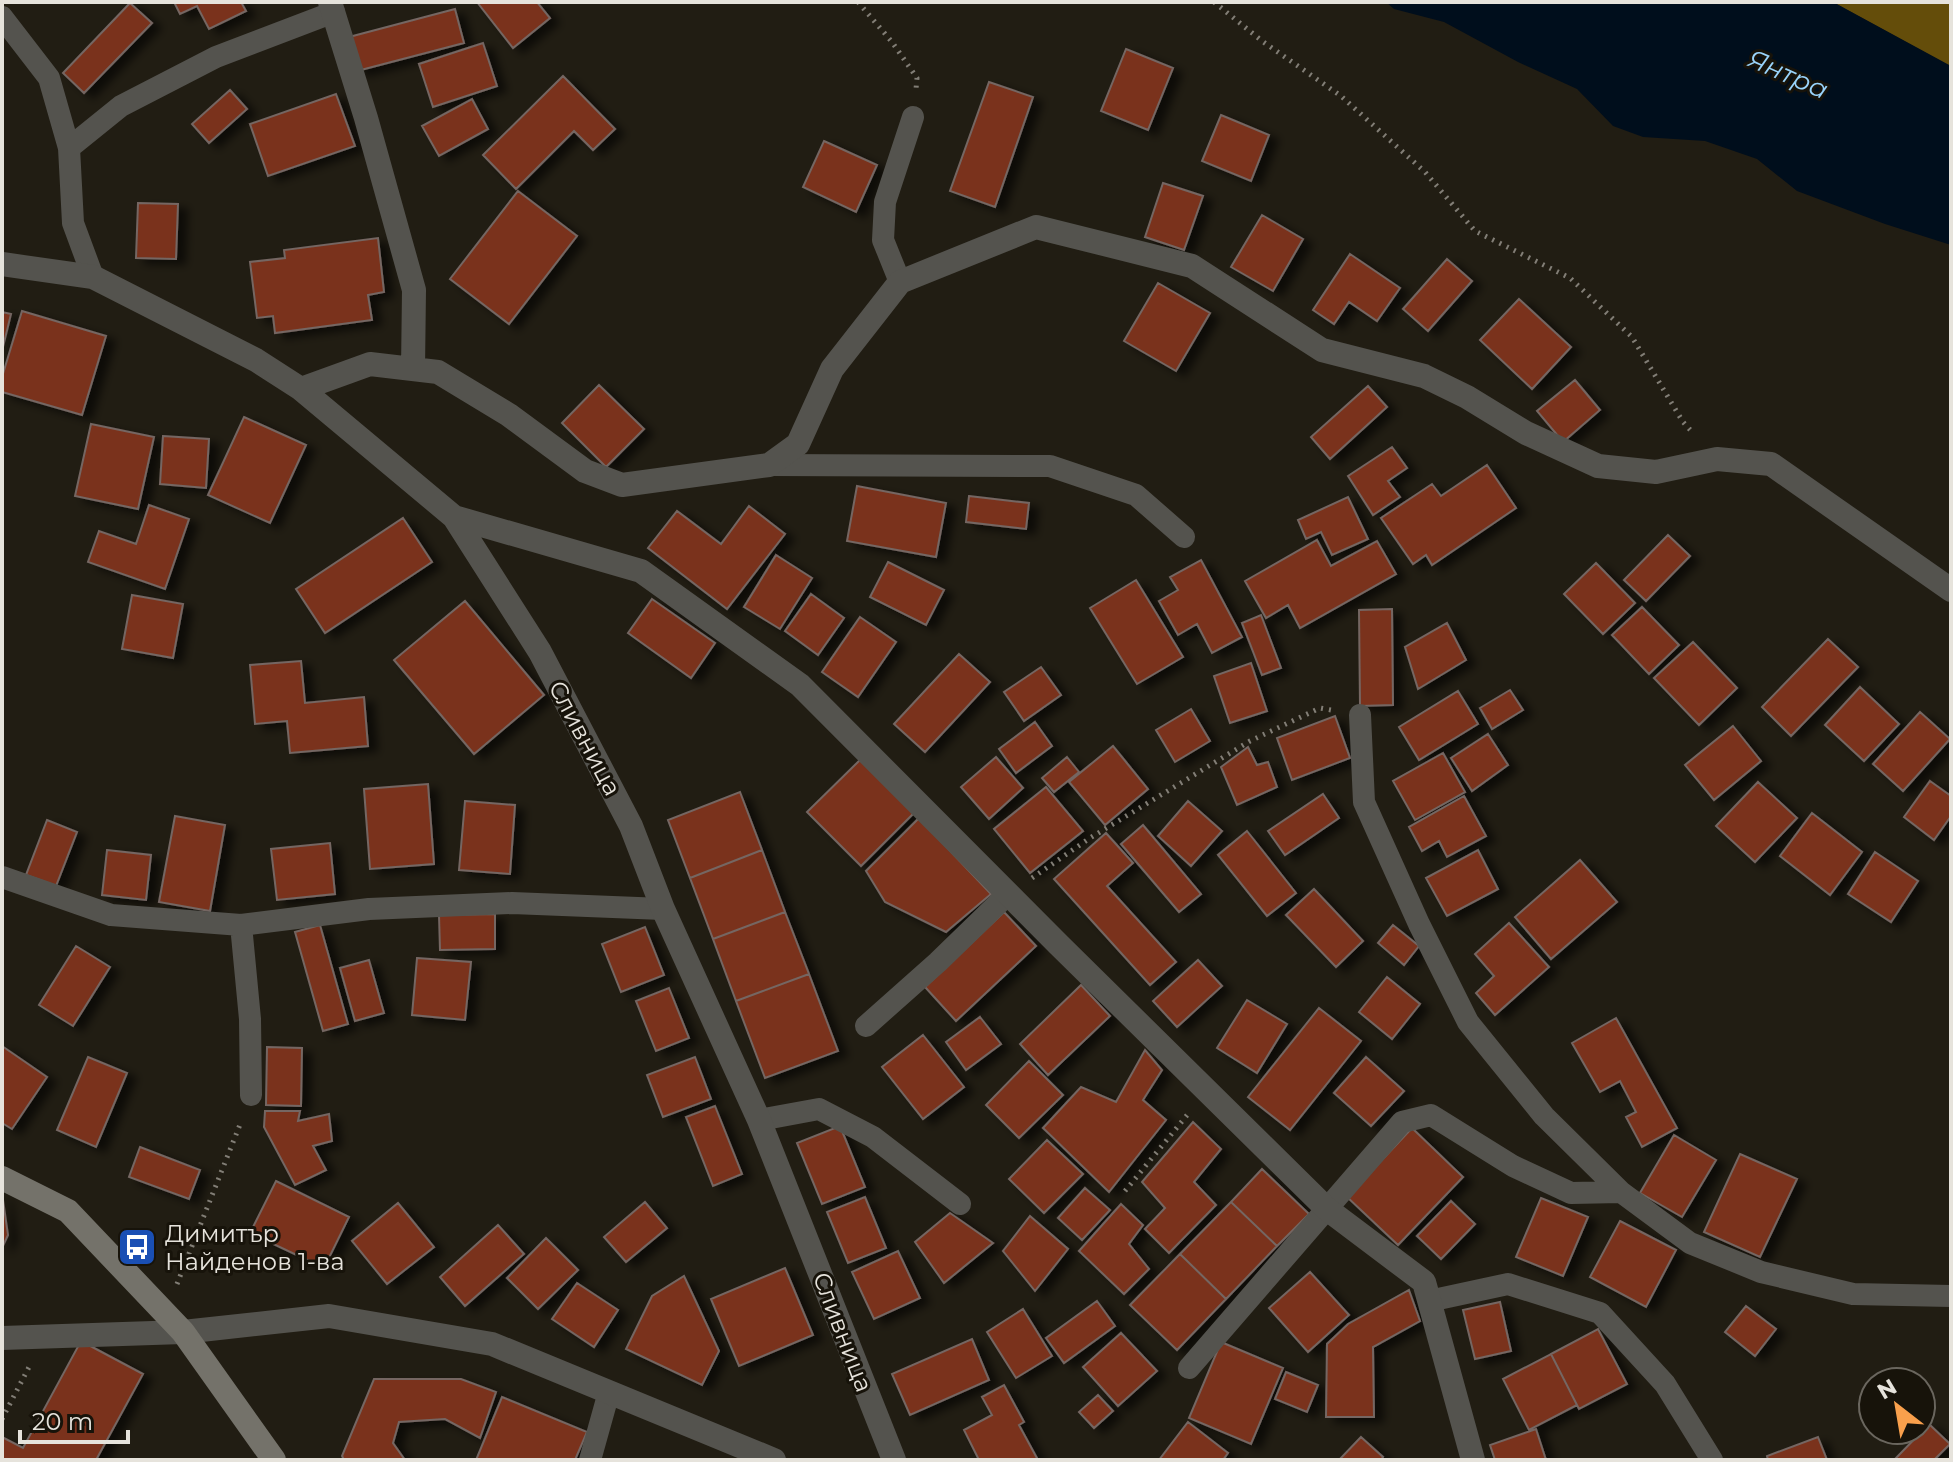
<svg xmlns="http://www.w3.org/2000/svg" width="1953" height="1462" font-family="Montserrat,sans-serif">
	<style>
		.forest { fill: #644d0a }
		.water { fill: #000e1c }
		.building { fill: #7a331c; stroke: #746662; stroke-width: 2; filter: url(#shadow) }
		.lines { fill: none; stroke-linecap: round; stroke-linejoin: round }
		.path { stroke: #827e76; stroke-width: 5; stroke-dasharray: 2 6; stroke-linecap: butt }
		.lane { stroke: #54534e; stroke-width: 22 }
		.street { stroke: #54534e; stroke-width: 24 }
		.secondary { stroke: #74726a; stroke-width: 24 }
		.labels { text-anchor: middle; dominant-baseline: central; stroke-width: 6; stroke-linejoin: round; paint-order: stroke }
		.street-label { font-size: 24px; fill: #e6e3dc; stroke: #17130a }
		.poi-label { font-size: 24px; fill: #e6e3dc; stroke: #17130a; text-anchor: start }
		.water-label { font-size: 26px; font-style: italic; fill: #99d3fa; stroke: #17130a }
	</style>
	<defs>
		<filter id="shadow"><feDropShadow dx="9" dy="5" stdDeviation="4" flood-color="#0009"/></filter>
	</defs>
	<rect width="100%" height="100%" fill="#211d13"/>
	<path class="forest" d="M1833,2H1951V66L1946,64Z"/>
	<path class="water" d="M1386,2H1833L1951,66V245L1885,224L1797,191L1757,159L1705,141L1643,137L1613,126L1577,89L1518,62L1444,22L1394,9Z"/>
	<path class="building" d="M174,2H241L246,11L209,29L197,6L180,14Z
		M477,2H537L550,18L513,48Z
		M130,3L152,23L84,93L63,73Z
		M455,9L464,43L357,71L349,37Z
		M483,43L497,86L433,107L419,64Z
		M1126,49L1173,68L1148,130L1101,111Z
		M563,76L615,129L593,150L574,131L516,189L483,155Z
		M989,82L1033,97L995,207L950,191Z
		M230,90L247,109L209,143L192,124Z
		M336,94L355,146L268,176L250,124Z
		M472,99L488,129L439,156L422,126Z
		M1221,115L1269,135L1251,181L1202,161Z
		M824,141L877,165L856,212L803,187Z
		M1163,183L1203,196L1184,250L1145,237Z
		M518,191L577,236L509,324L450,279Z
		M138,203L178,204L176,259L136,258Z
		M1262,215L1303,239L1273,291L1231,267Z
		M378,238L384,292L368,295L372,320L275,333L273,316L257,318L250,262L285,258L284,250Z
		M1350,254L1400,288L1377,321L1349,302L1334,324L1313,310Z
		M1447,259L1472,281L1428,331L1403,309Z
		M1158,283L1210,313L1176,371L1124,341Z
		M1519,299L1571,347L1532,389L1480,340Z
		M22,311L106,336L82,415L2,392V377Z
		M2,312L11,314L2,351Z
		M1575,380L1600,410L1563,442L1537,411Z
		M599,385L644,429L606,467L562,423Z
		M1368,386L1387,407L1330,459L1311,437Z
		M244,417L306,445L270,523L208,495Z
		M91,424L154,437L138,509L75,496Z
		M163,436L209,439L206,488L160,484Z
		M1392,447L1407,468L1388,481L1400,497L1373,515L1348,476Z
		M1487,465L1516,508L1432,565L1426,555L1413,564L1381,518L1432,484L1441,496Z
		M857,486L946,503L936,557L847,541Z
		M969,496L1029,503L1026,529L966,522Z
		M1348,497L1368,539L1332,555L1321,532L1306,539L1298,520Z
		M149,505L189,519L165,589L88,562L99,531L136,544Z
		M749,506L785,534L727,609L648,548L677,511L721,544Z
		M403,518L432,562L325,633L296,589Z
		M1668,535L1690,556L1646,601L1624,580Z
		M1317,540L1331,566L1377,541L1396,574L1300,628L1288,605L1266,618L1245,581Z
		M776,555L812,578L780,629L744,607Z
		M1201,560L1242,637L1212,653L1197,624L1178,635L1159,601L1178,590L1170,577Z
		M888,562L944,590L926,625L870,597Z
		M1596,563L1635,603L1603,634L1564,594Z
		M1136,580L1183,657L1137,684L1090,608Z
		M811,594L844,618L818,655L785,631Z
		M132,595L183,604L173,658L122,649Z
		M652,599L715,643L691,678L628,633Z
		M465,601L544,695L474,754L394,660Z
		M1642,607L1679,645L1649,674L1612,635Z
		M1392,609L1393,705L1360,706L1359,610Z
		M1261,615L1281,668L1262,675L1242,623Z
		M860,617L896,642L858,697L822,672Z
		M1447,623L1466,660L1418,689L1405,647Z
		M1828,639L1858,667L1791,736L1762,707Z
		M1693,642L1737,688L1699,725L1654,678Z
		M959,654L990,682L925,752L894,724Z
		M301,661L305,703L364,697L368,746L290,753L287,721L255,724L250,665Z
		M1251,663L1267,711L1230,723L1214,676Z
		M1041,667L1061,695L1024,721L1004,692Z
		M1860,687L1899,724L1864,761L1825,725Z
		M1510,690L1523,710L1492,729L1480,708Z
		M1458,691L1478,724L1419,760L1399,727Z
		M1191,709L1210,741L1175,762L1156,730Z
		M1920,712L1950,739L1903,791L1873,764Z
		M1335,716L1350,758L1292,780L1277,738Z
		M1035,722L1052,746L1016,773L999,749Z
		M1733,726L1761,761L1714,800L1685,765Z
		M1488,734L1508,765L1472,791L1451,758Z
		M1113,746L1148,789L1105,825L1069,782Z
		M1248,747L1257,765L1268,762L1277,787L1237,805L1221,767Z
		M1443,753L1465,792L1415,820L1393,781Z
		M996,757L1023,788L989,819L961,787Z
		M1067,757L1079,772L1054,792L1042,778Z
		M861,759L914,813L861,866L807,812Z
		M1930,781L1951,796V816L1934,840L1904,817Z
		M1758,782L1797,818L1755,862L1716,826Z
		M428,784L434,864L370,869L364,789Z
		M1046,787L1083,831L1030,873L994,829Z
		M740,792L762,850L690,878L668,820Z
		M1323,794L1339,818L1285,855L1268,831Z
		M1464,796L1486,836L1447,857L1439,841L1422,851L1409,827Z
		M465,801L515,805L510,874L459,870Z
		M1188,801L1222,831L1191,866L1158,836Z
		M1812,813L1862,852L1830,895L1780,856Z
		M175,816L225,825L210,911L159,902Z
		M919,818L991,894L946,932L885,902L866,871Z
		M47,820L77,832L56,886L26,875Z
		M1143,825L1201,894L1179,912L1121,844Z
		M1247,831L1296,893L1267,916L1218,855Z
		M1106,833L1133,863L1107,886L1176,962L1150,985L1054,879Z
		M330,843L335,894L277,900L271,849Z
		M107,850L151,855L146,900L102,895Z
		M762,850L785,912L713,939L690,878Z
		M1478,850L1498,889L1447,916L1426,878Z
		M1875,852L1918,881L1891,922L1848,894Z
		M1580,860L1617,902L1551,959L1515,917Z
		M1314,889L1363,941L1336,967L1286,915Z
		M785,912L809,974L736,1001L713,939Z
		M1004,912L1036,946L956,1021L925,987Z
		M495,914V949L440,950L439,915Z
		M1509,923L1549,967L1495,1015L1476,993L1494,976L1475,954Z
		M320,925L348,1024L323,1031L295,932Z
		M1393,925L1419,946L1404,965L1378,943Z
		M645,927L664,975L621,992L602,944Z
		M76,946L110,967L73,1026L39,1005Z
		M417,958L471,962L465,1020L412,1015Z
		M369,960L384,1013L355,1021L340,968Z
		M1198,960L1222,986L1177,1027L1153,1001Z
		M809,974L838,1051L765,1078L736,1001Z
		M1387,977L1420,1004L1392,1039L1359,1012Z
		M1081,985L1110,1016L1048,1075L1020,1044Z
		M669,988L689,1038L656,1051L636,1001Z
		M1247,1000L1287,1024L1257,1073L1217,1048Z
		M1319,1008L1361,1041L1290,1130L1248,1097Z
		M980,1017L1001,1044L966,1070L946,1042Z
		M1616,1018L1677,1128L1642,1147L1626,1117L1636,1112L1620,1081L1600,1092L1572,1043Z
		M923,1035L964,1087L923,1119L882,1067Z
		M2,1046L47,1077L12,1129L2,1123Z
		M267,1047L302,1048L301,1106L266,1105Z
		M1145,1050L1162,1070L1143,1100L1166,1120L1109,1192L1043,1128L1081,1087L1116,1102Z
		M88,1057L127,1073L96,1147L57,1130Z
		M695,1057L711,1099L663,1117L647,1075Z
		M1366,1057L1404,1091L1371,1126L1334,1093Z
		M1029,1061L1063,1095L1019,1138L986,1105Z
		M715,1106L742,1174L713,1186L686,1117Z
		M265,1111H300L298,1121L329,1114L332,1141L313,1146L326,1170L295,1185L264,1127Z
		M1193,1122L1221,1149L1194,1182L1216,1205L1169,1253L1145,1229L1165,1208L1142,1182Z
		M840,1126L865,1187L822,1204L797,1143Z
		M1412,1128L1463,1177L1398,1245L1347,1197Z
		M1674,1135L1716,1160L1682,1217L1640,1193Z
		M1047,1140L1083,1174L1044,1213L1009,1179Z
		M140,1147L200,1170L189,1199L129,1177Z
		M1740,1154L1797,1179L1760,1257L1704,1232Z
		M1262,1169L1309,1214L1277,1246L1231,1202Z
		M276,1181L349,1217L324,1268L250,1233Z
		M1085,1188L1110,1210L1082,1240L1058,1218Z
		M2,1193L8,1235L2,1248Z
		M865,1197L886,1248L848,1263L827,1212Z
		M1541,1198L1588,1217L1563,1276L1516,1257Z
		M1451,1201L1475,1224L1441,1259L1417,1236Z
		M645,1202L667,1228L626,1262L604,1237Z
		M1231,1202L1277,1246L1226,1299L1180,1254Z
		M398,1203L434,1247L387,1284L352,1241Z
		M1121,1204L1143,1225L1129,1244L1149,1269L1124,1294L1079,1251Z
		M950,1213L993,1243L944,1283L915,1242Z
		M1030,1216L1068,1249L1035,1291L1003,1251Z
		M1620,1221L1676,1250L1646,1307L1590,1277Z
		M498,1225L524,1254L465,1306L440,1277Z
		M546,1238L578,1270L538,1309L507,1278Z
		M898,1251L920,1298L874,1319L852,1272Z
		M1180,1254L1226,1299L1177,1350L1130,1305Z
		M785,1268L813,1335L739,1366L711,1299Z
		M1310,1272L1349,1315L1308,1352L1269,1308Z
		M684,1276L719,1351L702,1385L626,1349L652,1296Z
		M577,1283L618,1310L594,1347L552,1319Z
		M1409,1290L1420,1321L1373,1347L1374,1417H1326L1327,1344L1348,1324Z
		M1097,1301L1115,1326L1064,1363L1046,1338Z
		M1500,1302L1511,1351L1475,1359L1463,1310Z
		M1746,1306L1776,1329L1755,1356L1725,1332Z
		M1023,1309L1052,1356L1016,1378L987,1332Z
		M1598,1329L1627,1384L1579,1409L1551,1354Z
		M1121,1333L1157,1371L1118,1406L1083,1367Z
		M972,1339L989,1380L910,1415L892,1374Z
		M81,1341L143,1374L96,1460H2V1437L23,1448Z
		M1221,1342L1283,1368L1251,1444L1189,1418Z
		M1551,1354L1577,1405L1529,1430L1503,1379Z
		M1286,1372L1318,1385L1307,1412L1275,1399Z
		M374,1379H461L496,1392L480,1438L445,1419L399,1422L393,1443L405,1460H344L342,1456Z
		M1004,1385L1024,1422L1019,1425L1038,1460H979L964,1430L992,1415L982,1397Z
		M1098,1395L1113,1411L1094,1428L1079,1412Z
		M502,1397L587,1432L575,1460H476Z
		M1188,1422L1228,1453L1223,1460H1159Z
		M1929,1424L1950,1444L1934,1460H1898L1896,1458Z
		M1536,1429L1546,1460H1495L1490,1445Z
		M1361,1437L1383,1457L1381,1460H1339Z
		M1818,1437L1827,1460H1768L1767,1456Z"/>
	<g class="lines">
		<path class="path" d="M858,2L892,42L917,78L916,89
			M1214,2L1262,41L1341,96L1425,172L1475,231L1570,278L1632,337L1683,422L1694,434
			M1032,878L1090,838L1250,741L1320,708L1331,710
			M1125,1191L1188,1114
			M177,1284L241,1122
			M2,1419L29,1367"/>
		<path class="lane" d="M2,17L49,78L69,148L73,223L93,277
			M69,148L121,106L216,57L334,12
			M900,282L883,240L885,202L913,117
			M769,465L1050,466L1136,495L1184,537
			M2,877L111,915L241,925L369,909L512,903L663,909
			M241,925L250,1019L251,1095
			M866,1026L938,962L1008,894
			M759,1120L819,1109L873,1137L960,1204
			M1621,1192L1690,1243L1761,1272L1853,1294L1951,1296
			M1429,1301L1508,1284L1600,1313L1665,1384L1712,1460
			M1189,1368L1402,1122L1431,1115L1513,1166L1571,1193L1621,1192L1544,1116L1468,1022L1419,924L1364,802L1360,715
			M590,1460L609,1392"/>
		<path class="street" d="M330,2L366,118L414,290L413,369
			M2,264L93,277L256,360L301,389L454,517L540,652L631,826L663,909L759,1120L894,1460
			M301,389L370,364L438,372L509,415L585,471L622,485L769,465L798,444L832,369L900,282L1036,227L1192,266L1322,350L1424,376L1467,397L1526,433L1598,466L1656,472L1717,459L1771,464L1951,590
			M454,517L641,571L800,685L1059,945L1327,1209L1424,1282L1473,1460
			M2,1338L183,1332L329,1316L492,1344L774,1460"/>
		<path class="secondary" d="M2,1178L68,1211L183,1332L274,1460"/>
	</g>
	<defs>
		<symbol id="bus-square" viewBox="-11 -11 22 22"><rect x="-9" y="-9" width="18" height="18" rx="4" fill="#1a4fb4" stroke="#17130a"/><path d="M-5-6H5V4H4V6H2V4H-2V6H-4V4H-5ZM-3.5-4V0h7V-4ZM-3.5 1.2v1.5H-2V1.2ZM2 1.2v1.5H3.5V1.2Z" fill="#fff"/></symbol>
	</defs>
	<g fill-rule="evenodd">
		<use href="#bus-square" x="115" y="1225" width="44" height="44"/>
	</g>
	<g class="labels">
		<g class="street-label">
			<text transform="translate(585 738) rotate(62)">Сливница</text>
			<text transform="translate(843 1332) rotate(69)">Сливница</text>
		</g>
		<g class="poi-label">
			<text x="165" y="1233">Димитър<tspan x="165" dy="28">Найденов 1-ва</tspan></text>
		</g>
		<g class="water-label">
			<text transform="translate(1788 74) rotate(24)">Янтра</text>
		</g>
	</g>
	<rect width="1953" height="1462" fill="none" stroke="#e6e3dc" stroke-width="8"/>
	<g transform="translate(1897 1406) rotate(329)"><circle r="38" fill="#17130a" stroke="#6a665e" stroke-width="2"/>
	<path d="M0-6L14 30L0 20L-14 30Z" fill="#f9a04c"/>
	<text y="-12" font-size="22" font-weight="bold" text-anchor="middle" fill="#e6e3dc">N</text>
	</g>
	<path d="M20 1430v12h108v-12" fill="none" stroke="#e6e3dc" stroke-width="4"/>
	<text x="32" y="1430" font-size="24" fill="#e6e3dc" stroke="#17130a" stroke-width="6" paint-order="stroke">20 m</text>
</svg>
